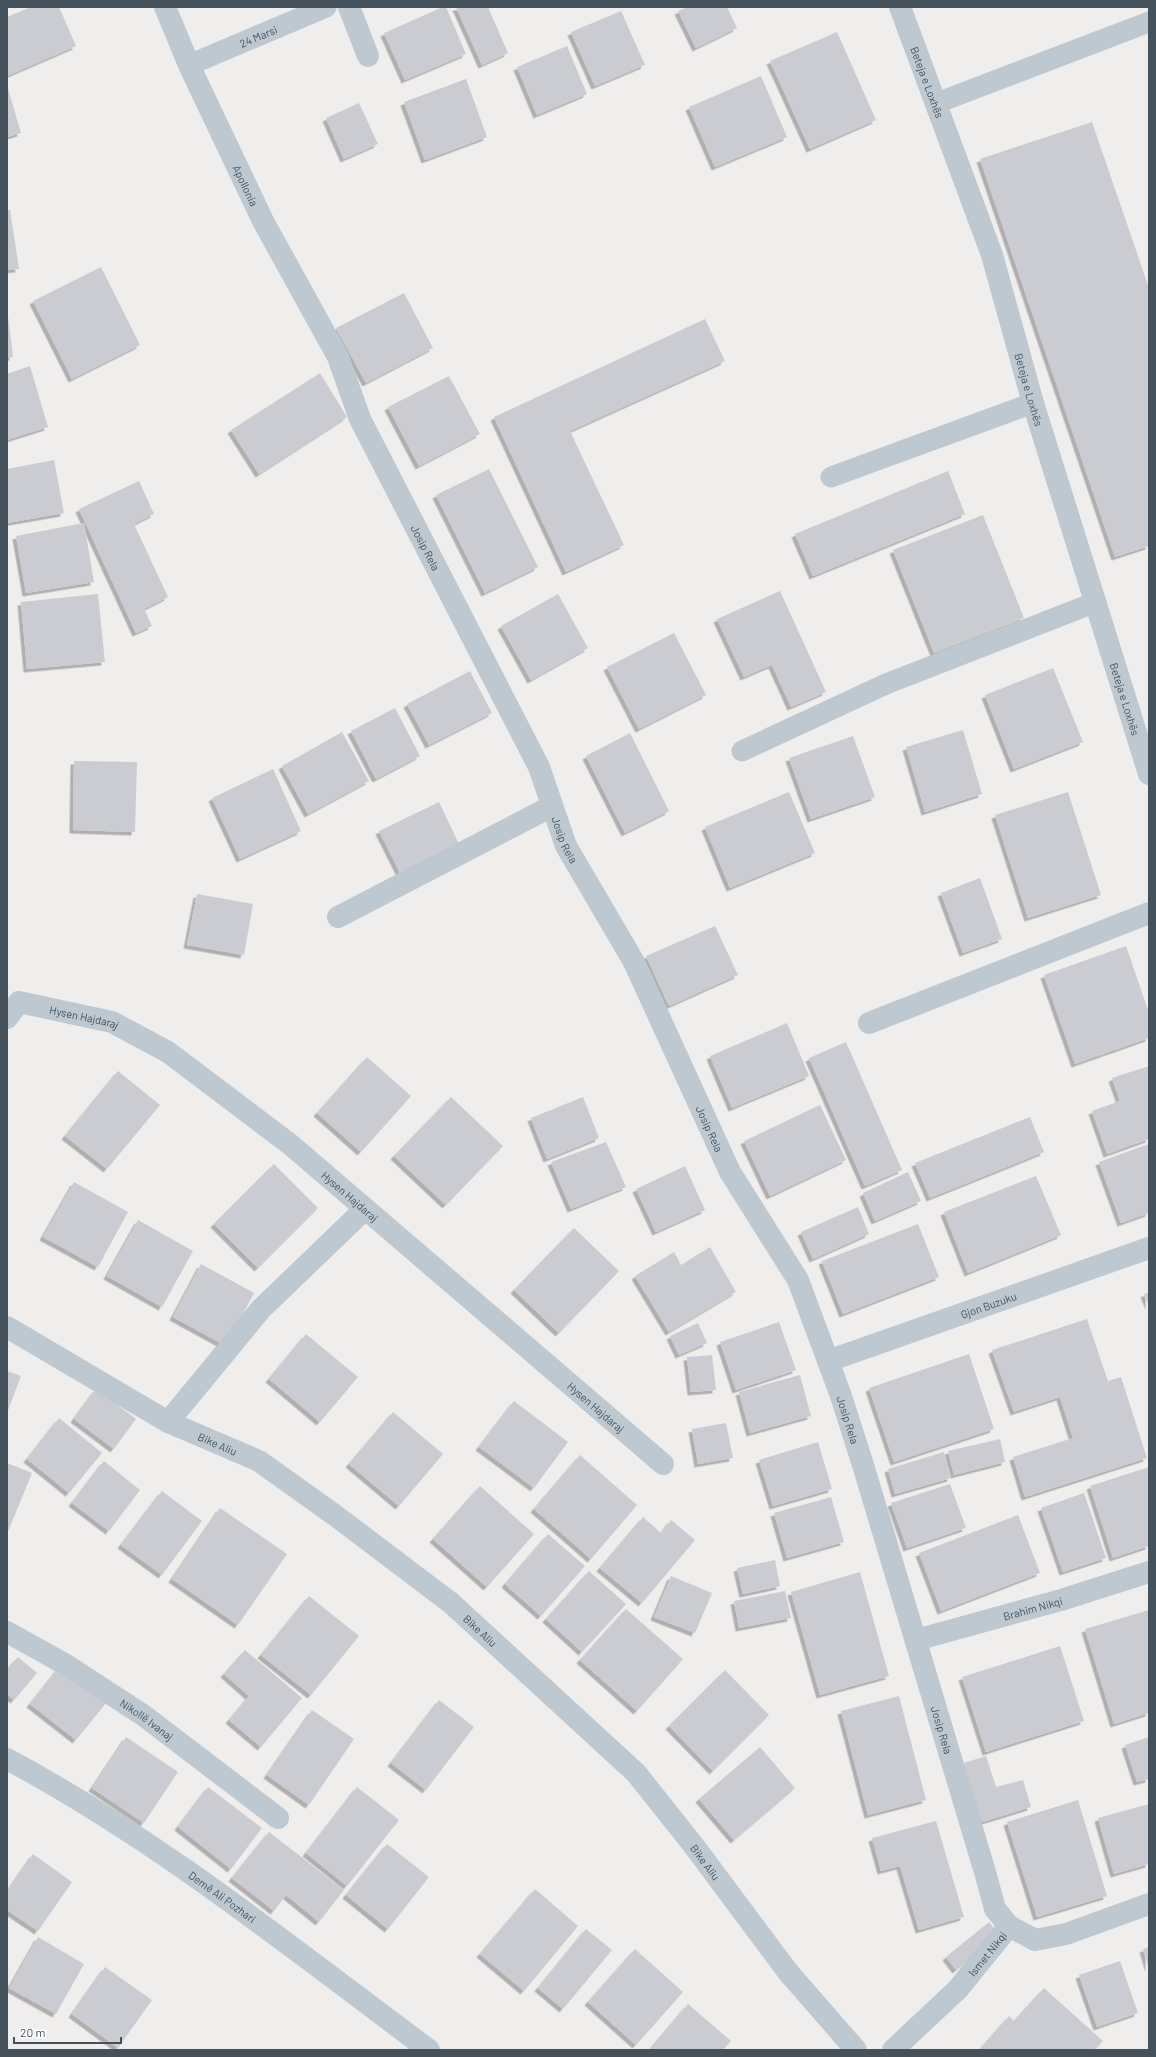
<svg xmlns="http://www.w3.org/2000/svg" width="1156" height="2057" font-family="Barlow,sans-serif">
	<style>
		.building { fill: #caccd2; filter: url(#shadow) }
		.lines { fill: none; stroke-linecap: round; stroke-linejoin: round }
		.service { stroke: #bdc8d0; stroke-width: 21 }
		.minor { stroke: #bdc8d0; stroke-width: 22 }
		.labels { text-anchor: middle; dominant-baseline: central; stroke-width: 3; stroke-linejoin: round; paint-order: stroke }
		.street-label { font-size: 11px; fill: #45515b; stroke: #fff }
	</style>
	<defs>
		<filter id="shadow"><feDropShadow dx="-3.5" dy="3.5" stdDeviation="0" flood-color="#0004"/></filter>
	</defs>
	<rect width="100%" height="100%" fill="#f0eded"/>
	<path class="building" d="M31,7H59L76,46L7,76V17Z
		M443,7H446L466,54L405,80L384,33Z
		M456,7H488L508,53L482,65Z
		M688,7H727L737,28L696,48L678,11Z
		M621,11L645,65L595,86L571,32Z
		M837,32L876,120L810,149L770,61Z
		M567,46L587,94L537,115L517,67Z
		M761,76L787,137L715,167L689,107Z
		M466,79L487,137L425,160L404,102Z
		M7,85L21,133L7,137Z
		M359,103L378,144L344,159L326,118Z
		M1092,122L1149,288V546L1115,557L980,159Z
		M7,210H10L19,269L7,270Z
		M101,267L140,345L72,379L33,301Z
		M404,293L433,348L366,383L336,328Z
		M7,308L13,357L7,358Z
		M705,319L725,361L570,431L624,545L566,572L494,417Z
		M30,366L48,427L7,440V374Z
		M320,373L347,417L259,474L231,430Z
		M449,376L480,434L419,466L388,407Z
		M54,460L64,513L7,523V469Z
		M489,469L538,567L485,593L436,495Z
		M948,471L965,514L813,576L795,534Z
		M139,481L154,514L134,524L168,597L144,609L152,626L136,633L79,509Z
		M983,515L1024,618L934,653L893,550Z
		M84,523L94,582L26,593L16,536Z
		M780,591L826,692L791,707L772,665L744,677L717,619Z
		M98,594L105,662L27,669L21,602Z
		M558,594L588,648L531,680L501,626Z
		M674,633L706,695L639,729L607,667Z
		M1053,668L1083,742L1014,769L985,695Z
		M470,671L492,713L429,745L407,704Z
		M395,708L420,756L376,779L351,731Z
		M963,730L982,794L925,812L906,747Z
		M342,732L369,781L308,814L282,766Z
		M630,733L669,811L625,833L586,756Z
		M853,736L875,797L811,819L789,758Z
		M74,761L137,762L135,832L73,830Z
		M273,769L301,831L240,859L212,798Z
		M789,792L815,853L730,888L705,827Z
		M1068,792L1101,895L1028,918L995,815Z
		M439,802L459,844L400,873L379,831Z
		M980,878L1002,939L963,953L941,893Z
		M197,894L253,904L244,955L187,945Z
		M715,926L738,975L669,1006L646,956Z
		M1126,946L1149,1013V1038L1075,1064L1044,975Z
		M787,1023L809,1076L732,1108L710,1056Z
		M846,1042L902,1170L865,1186L809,1058Z
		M367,1057L411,1096L361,1152L317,1113Z
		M1149,1066V1139L1107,1154L1092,1111L1120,1101L1112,1078Z
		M118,1071L160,1105L107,1169L65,1136Z
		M451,1097L503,1146L446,1205L394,1156Z
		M583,1097L599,1138L547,1159L531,1118Z
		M820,1105L846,1160L770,1196L744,1141Z
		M1030,1117L1044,1152L930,1198L915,1163Z
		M606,1142L626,1187L571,1209L551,1162Z
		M1149,1144V1213L1121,1223L1099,1162Z
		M274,1164L318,1208L258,1268L214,1224Z
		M685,1166L705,1210L656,1232L636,1189Z
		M908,1172L921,1201L875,1221L863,1193Z
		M1036,1176L1061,1235L968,1273L944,1212Z
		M74,1182L128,1212L98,1267L43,1237Z
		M858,1207L869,1234L813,1259L801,1232Z
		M138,1220L193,1251L162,1307L107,1276Z
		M918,1224L939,1277L843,1314L822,1261Z
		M574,1228L619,1271L559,1333L514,1290Z
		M710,1247L736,1292L669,1332L635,1276L674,1252L681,1265Z
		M201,1264L254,1293L226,1346L173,1317Z
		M1149,1292V1306L1144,1294Z
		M1087,1319L1108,1381L1121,1377L1147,1458L1025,1497L1013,1457L1073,1438L1060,1397L1014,1412L992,1350Z
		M779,1322L796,1370L736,1390L720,1342Z
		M698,1323L707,1343L679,1355L670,1336Z
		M306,1334L358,1377L320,1422L269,1379Z
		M969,1354L994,1429L894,1462L869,1388Z
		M712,1355L716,1390L691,1392L687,1357Z
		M7,1371L21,1376L7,1413Z
		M800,1375L811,1416L750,1433L739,1392Z
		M96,1389L136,1419L114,1449L74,1419Z
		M514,1401L568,1442L534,1488L479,1447Z
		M393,1412L443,1454L399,1506L349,1464Z
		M59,1418L102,1453L69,1493L27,1459Z
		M726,1423L733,1458L698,1464L692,1429Z
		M1000,1439L1005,1462L954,1475L948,1451Z
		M818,1442L832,1489L773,1506L759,1460Z
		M944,1452L951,1478L895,1494L888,1469Z
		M580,1455L637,1505L591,1559L534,1509Z
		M104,1461L140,1490L109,1531L72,1503Z
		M7,1463L32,1473L7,1534Z
		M1149,1467V1546L1113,1558L1090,1486Z
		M950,1484L966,1528L907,1548L891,1503Z
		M480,1486L534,1534L487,1587L433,1539Z
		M162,1491L202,1521L162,1575L121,1545Z
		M1084,1493L1106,1558L1063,1572L1041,1508Z
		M831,1497L844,1542L787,1558L774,1513Z
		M220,1508L287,1554L238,1625L172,1579Z
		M1018,1515L1040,1573L941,1611L919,1553Z
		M643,1517L661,1533L671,1520L695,1540L642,1603L600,1568Z
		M548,1534L585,1566L541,1616L505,1584Z
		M775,1560L780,1586L743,1594L737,1568Z
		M589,1571L626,1604L582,1652L546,1619Z
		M860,1572L889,1676L820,1695L791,1592Z
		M671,1576L712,1593L695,1633L654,1617Z
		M785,1591L791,1618L739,1628L734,1601Z
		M309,1596L359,1636L311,1695L261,1655Z
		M626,1609L683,1659L637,1711L580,1660Z
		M1149,1610V1713L1114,1724L1085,1629Z
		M1060,1646L1084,1721L986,1752L962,1677Z
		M245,1650L302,1698L261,1747L229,1720L249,1696L224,1674Z
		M18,1657L37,1673L14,1700L7,1694V1669Z
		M64,1661L110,1698L76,1740L30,1704Z
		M725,1670L769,1715L713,1771L669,1726Z
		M899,1696L926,1800L868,1815L841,1711Z
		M439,1700L474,1727L426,1790L391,1763Z
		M312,1710L354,1739L309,1805L267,1775Z
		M126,1737L178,1772L144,1823L92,1788Z
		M1149,1737V1779L1137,1782L1125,1745Z
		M760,1747L795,1788L734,1840L699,1799Z
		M986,1756L996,1787L1023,1780L1031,1807L982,1822L964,1763Z
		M208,1787L262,1828L231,1869L178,1827Z
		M357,1787L399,1820L347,1886L306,1853Z
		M1078,1800L1107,1896L1037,1917L1007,1822Z
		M1149,1804V1864L1114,1874L1098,1818Z
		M936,1821L964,1917L919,1930L900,1866L881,1871L872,1838Z
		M269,1832L344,1890L319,1922L286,1895L274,1911L232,1878Z
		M387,1844L429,1877L388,1929L346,1895Z
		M33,1854L72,1882L38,1931L7,1910V1892Z
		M535,1889L578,1926L524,1991L480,1954Z
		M989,1922L999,1935L956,1970L946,1957Z
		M586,1929L612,1950L563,2009L538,1988Z
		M38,1937L84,1964L56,2014L9,1988Z
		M1149,1947V1969L1143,1949Z
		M635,1949L683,1992L636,2045L588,2002Z
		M1120,1961L1138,2013L1097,2027L1079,1975Z
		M105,1967L152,2000L118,2048L72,2014Z
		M1044,1988L1103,2041L1094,2050H979L1009,2016L1014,2021Z
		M688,2004L731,2041L723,2050H649Z"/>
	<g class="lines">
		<g class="service">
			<path id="s1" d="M189,65L326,7"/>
			<path d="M937,103L1149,22"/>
			<path d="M831,477L1033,403"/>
			<path d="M742,751L886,684L1096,602"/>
		</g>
		<g class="minor">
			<path id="s2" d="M165,7L189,65L263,221L338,357L360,419L539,767L566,846L634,962L730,1172L798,1280L841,1396L863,1465L985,1872L995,1909L1009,1926L1035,1940L1066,1934L1149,1904"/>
			<path d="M349,7L368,56"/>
			<path id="s3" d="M900,7L992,255L1033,403L1149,774"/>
			<path d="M338,917L552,806"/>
			<path id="s4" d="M7,1018L19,1002L112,1022L168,1052L291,1145L663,1464"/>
			<path d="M869,1023L1149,913"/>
			<path id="s5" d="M7,1327L168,1422L259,1461L336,1516L451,1603L636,1773L694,1846L788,1972L856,2050"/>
			<path id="s6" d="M828,1361L1149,1248"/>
			<path d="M168,1422L261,1309L365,1209"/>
			<path id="s7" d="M7,1632L63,1663L143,1715L278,1818"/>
			<path id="s8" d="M916,1640L1061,1600L1149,1572"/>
			<path id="s9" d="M7,1759C157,1839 292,1948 429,2050"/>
			<path id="s10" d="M893,2050L958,1989L1009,1926"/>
		</g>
	</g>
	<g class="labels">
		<g class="street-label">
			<text stroke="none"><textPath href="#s1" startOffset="75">24 Marsi</textPath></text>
			<text stroke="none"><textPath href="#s3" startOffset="80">Beteja e Loxhës</textPath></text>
			<text stroke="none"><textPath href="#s2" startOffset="196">Apollonia</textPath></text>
			<text stroke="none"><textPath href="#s3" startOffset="404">Beteja e Loxhës</textPath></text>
			<text stroke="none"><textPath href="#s2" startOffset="601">Josip Rela</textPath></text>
			<text stroke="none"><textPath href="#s3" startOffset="728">Beteja e Loxhës</textPath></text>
			<text stroke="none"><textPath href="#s2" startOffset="925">Josip Rela</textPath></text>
			<text stroke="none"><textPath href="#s4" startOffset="87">Hysen Hajdaraj</textPath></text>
			<text stroke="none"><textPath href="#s2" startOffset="1249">Josip Rela</textPath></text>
			<text stroke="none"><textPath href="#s4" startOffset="411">Hysen Hajdaraj</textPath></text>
			<text stroke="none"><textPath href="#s6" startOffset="170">Gjon Buzuku</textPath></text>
			<text stroke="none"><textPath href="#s4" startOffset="735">Hysen Hajdaraj</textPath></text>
			<text stroke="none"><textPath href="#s2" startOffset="1573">Josip Rela</textPath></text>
			<text stroke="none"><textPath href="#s5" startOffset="241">Bike Aliu</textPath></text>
			<text stroke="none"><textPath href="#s8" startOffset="121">Brahim Nikqi</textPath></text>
			<text stroke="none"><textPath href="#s5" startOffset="565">Bike Aliu</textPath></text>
			<text stroke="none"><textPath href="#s7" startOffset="165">Nikollë Ivanaj</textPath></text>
			<text stroke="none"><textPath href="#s2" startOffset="1897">Josip Rela</textPath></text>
			<text stroke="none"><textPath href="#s5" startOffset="889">Bike Aliu</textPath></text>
			<text stroke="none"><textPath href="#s9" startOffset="256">Demë Ali Pozhari</textPath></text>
			<text stroke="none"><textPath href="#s10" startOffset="135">Ismet Nikqi</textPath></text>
		</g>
	</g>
	<rect width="1156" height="2057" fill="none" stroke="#45515b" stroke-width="16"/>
	<path d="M14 2037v6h107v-6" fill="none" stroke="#45515b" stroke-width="2"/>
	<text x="20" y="2037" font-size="12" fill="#45515b" stroke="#ffffff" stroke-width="3" paint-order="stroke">20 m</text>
</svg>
